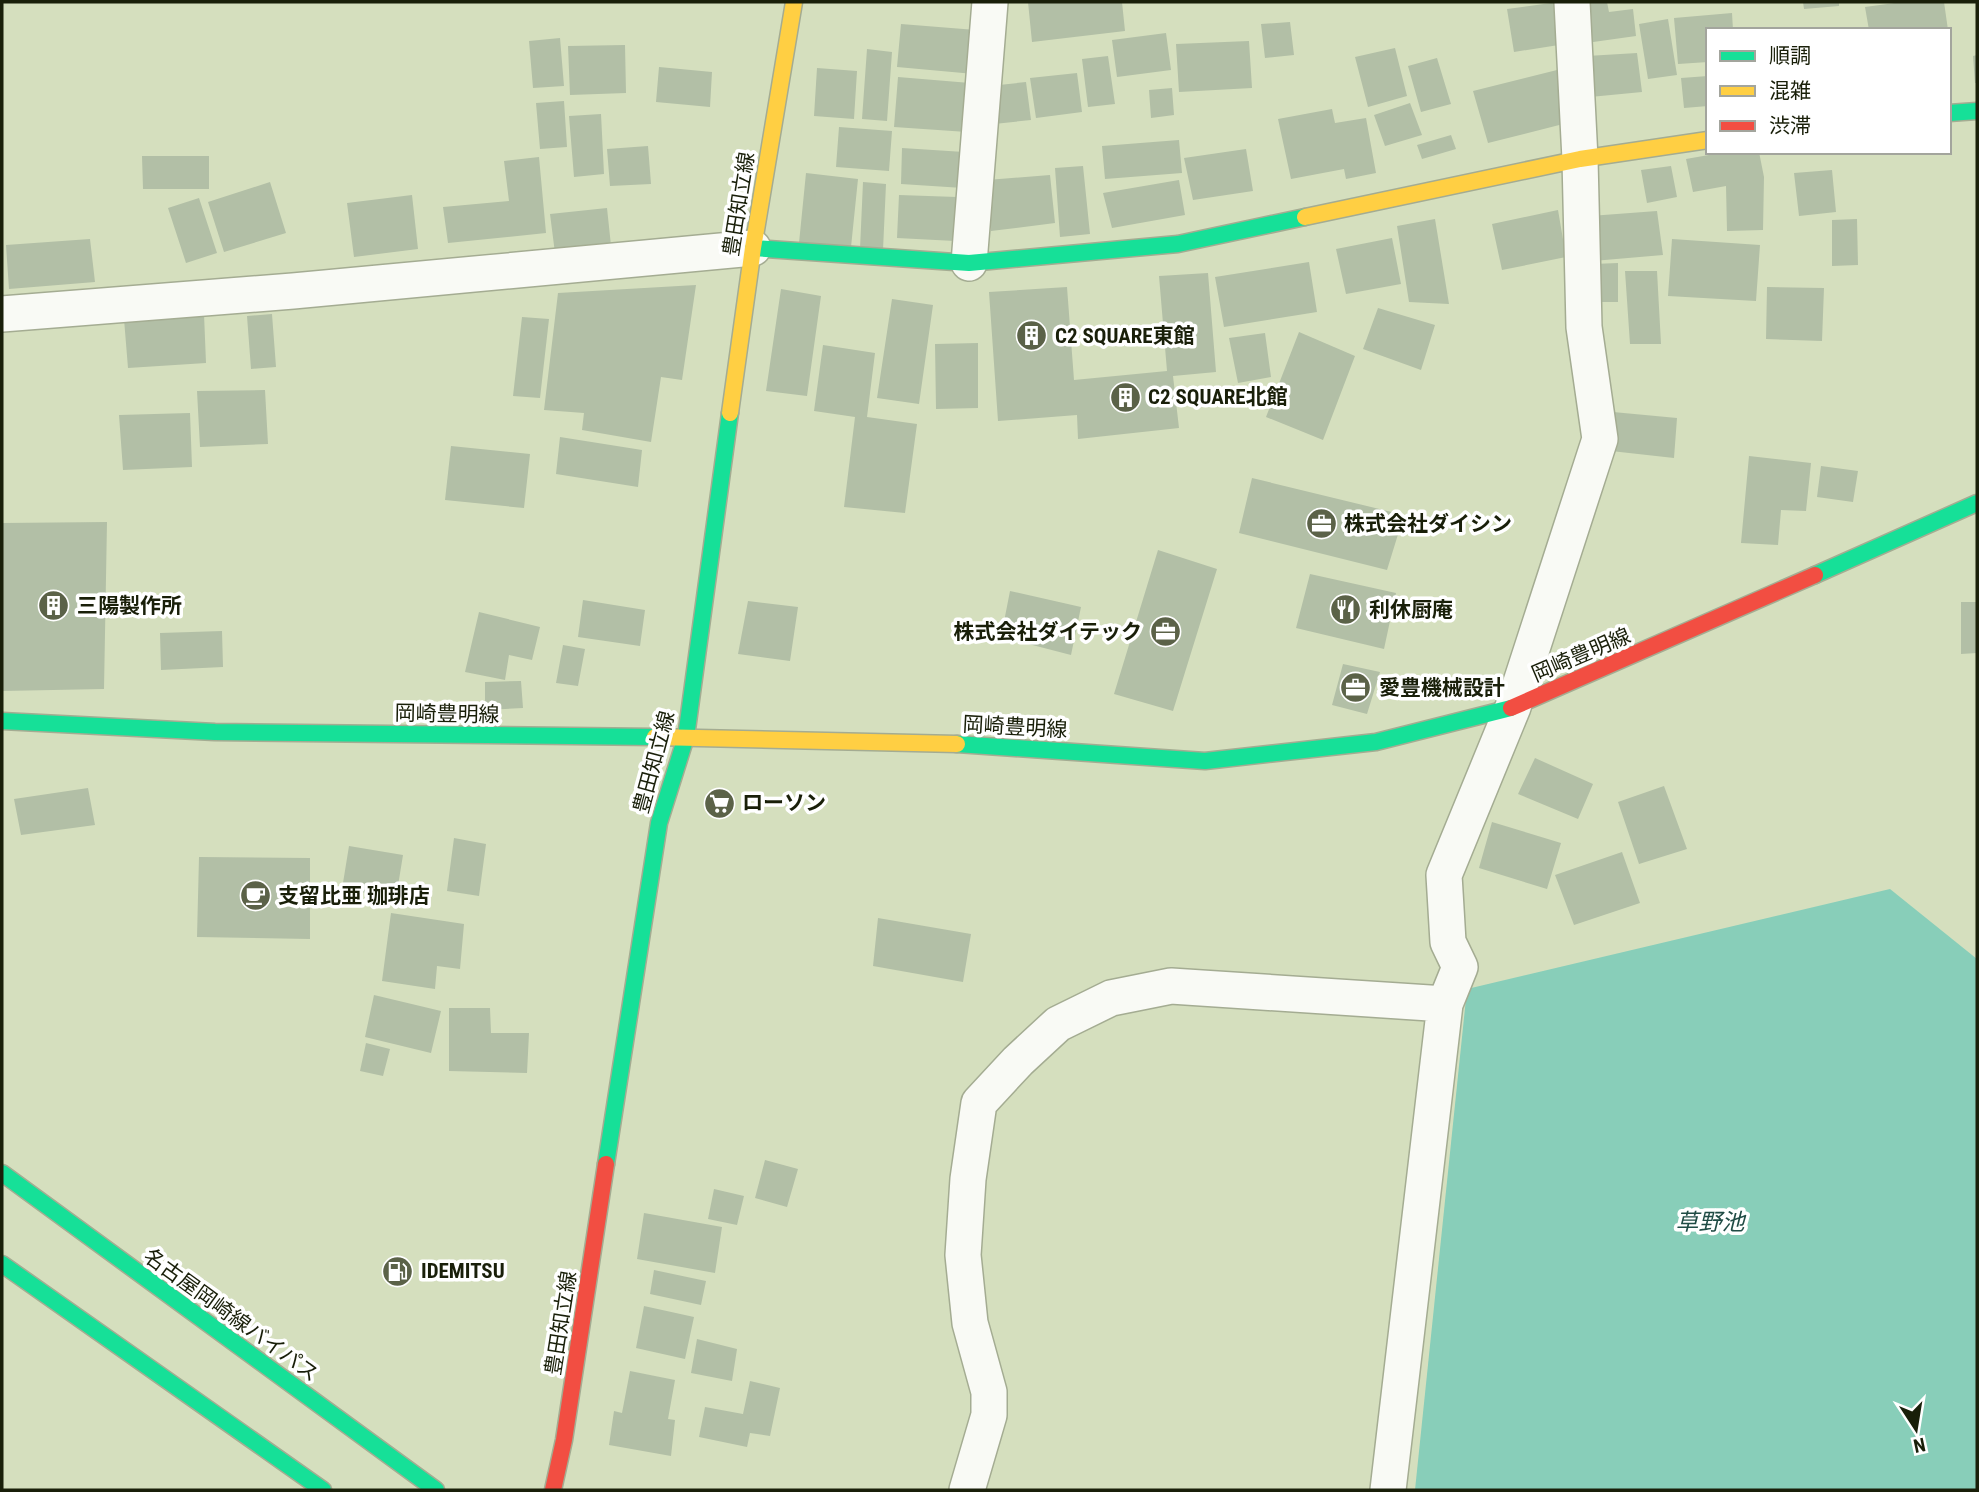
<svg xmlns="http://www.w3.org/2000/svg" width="1979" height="1492" font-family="'Roboto Condensed','Noto Sans JP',sans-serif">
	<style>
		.water { fill: #88ceb9 }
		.building { fill: #b2bfa6 }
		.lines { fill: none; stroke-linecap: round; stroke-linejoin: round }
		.street-casing { stroke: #a4ac92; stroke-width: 38 }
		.fast-casing { stroke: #a4ac92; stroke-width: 19 }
		.slow-casing { stroke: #a4ac92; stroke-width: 19 }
		.jam-casing { stroke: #a4ac92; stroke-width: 19 }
		.street { stroke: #f9faf5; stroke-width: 35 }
		.fast { stroke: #16e098; stroke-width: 16 }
		.slow { stroke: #ffcf43; stroke-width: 16 }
		.jam { stroke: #f24e42; stroke-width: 16 }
		.labels { text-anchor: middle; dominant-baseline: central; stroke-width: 7; stroke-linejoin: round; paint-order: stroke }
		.street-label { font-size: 21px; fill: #191f09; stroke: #fff }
		.poi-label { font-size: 21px; font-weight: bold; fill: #191f09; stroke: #fff; text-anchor: start }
		.water-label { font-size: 23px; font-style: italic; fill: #204c45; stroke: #fff }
	</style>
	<rect width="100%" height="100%" fill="#d5dfbe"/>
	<path class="water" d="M1890,889L1977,959V1490H1415L1467,989Z"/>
	<path class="building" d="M1028,2H1122L1125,31L1032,42Z
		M1558,2L1565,44L1514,52L1507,9Z
		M1580,2H1607L1609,12L1633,9L1636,36L1586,43Z
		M1803,2H1839V6L1804,9Z
		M1902,2H1944L1948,30H1869L1865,7Z
		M1732,13L1733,30H1708V62L1678,64L1674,18Z
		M1668,19L1677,75L1648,79L1639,24Z
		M1290,22L1294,55L1265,58L1261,24Z
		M901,24L976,30L974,74L897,67Z
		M1166,33L1171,70L1117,77L1112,40Z
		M560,38L564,86L533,88L529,41Z
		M1249,41L1252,88L1179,92L1176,44Z
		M625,45L626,93L570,95L568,46Z
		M1395,48L1407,96L1368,107L1355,57Z
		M867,49L892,52L887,121L862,119Z
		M1637,53L1642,92L1590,97L1587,56Z
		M1977,55V83H1975L1973,56Z
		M1108,56L1115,104L1088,107L1082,59Z
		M1437,58L1451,104L1421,112L1408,66Z
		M659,67L712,72L710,107L656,102Z
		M817,68L857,71L854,119L814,116Z
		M1557,70L1571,122L1488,143L1473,91Z
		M1077,73L1082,112L1036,118L1030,78Z
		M1708,76V106L1684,108L1681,78Z
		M898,77L970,83L967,132L894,127Z
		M1026,82L1031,120L994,124L990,86Z
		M1172,88L1174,115L1151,118L1149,90Z
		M564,101L567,147L540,149L536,103Z
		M1410,103L1422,135L1385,146L1374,115Z
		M1332,109L1335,123L1366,118L1376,173L1346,179L1344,169L1291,179L1278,119Z
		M601,114L604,174L574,177L569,116Z
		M839,127L892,131L889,171L836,167Z
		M1451,135L1456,149L1422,159L1417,145Z
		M1179,140L1182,173L1105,179L1102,146Z
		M648,146L651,184L610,186L607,149Z
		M902,148L964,152L963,188L901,184Z
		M1246,149L1253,191L1193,200L1184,158Z
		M1726,152H1759L1764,177L1763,230L1727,231L1726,186L1693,192L1686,159Z
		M142,156H209V189H143Z
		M539,157L546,233L448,243L443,207L509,201L504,161Z
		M1083,166L1090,234L1060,237L1055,168Z
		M1671,166L1677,197L1647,203L1641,170Z
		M1832,170L1836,212L1799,216L1794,173Z
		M806,173L858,179L851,247L799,243Z
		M1050,175L1055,223L991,231L987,180Z
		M1179,180L1185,215L1112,228L1103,193Z
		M270,182L286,233L224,252L208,202Z
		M863,182L886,184L883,250L860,249Z
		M412,195L418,249L354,257L347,203Z
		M899,195L957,197L955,241L897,238Z
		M199,198L217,253L186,263L168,208Z
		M607,208L612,255L556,261L550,214Z
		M1558,210L1566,257L1502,270L1492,224Z
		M1657,211L1663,255L1593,261L1590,216Z
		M1435,219L1449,304L1409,302L1397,226Z
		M1857,219L1858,265L1832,266V220Z
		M1392,238L1401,284L1346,294L1336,249Z
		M90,239L95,282L9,289L6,245Z
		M1672,239L1760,245L1756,301L1668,296Z
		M1309,262L1317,312L1224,327L1215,277Z
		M1618,263V302H1595L1593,264Z
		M1625,271H1657L1661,344H1630Z
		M1208,273L1216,372L1173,376L1179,428L1078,439L1077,415L998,421L989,292L1067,287L1074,380L1167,371L1159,276Z
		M696,285L682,380L661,377L651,442L582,430L584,413L544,410L558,293Z
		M1767,287L1824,288L1822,341L1766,339Z
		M781,289L821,296L807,396L766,391Z
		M892,299L933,305L919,404L877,398Z
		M1378,308L1435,325L1421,370L1363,349Z
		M204,314L206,363L128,368L124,319Z
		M272,314L276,367L251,369L247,316Z
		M522,317L549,319L540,398L513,396Z
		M1299,332L1355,356L1323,440L1266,417Z
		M1265,333L1271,377L1238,383L1229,338Z
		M978,343V408L936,409L935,344Z
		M823,345L875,353L867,417L917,424L905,513L844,507L855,417L814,411Z
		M265,390L268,444L200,447L197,391Z
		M1613,412L1677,418L1674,458L1611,451Z
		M190,413L192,467L123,470L119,415Z
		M560,437L642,450L638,487L556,474Z
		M451,446L530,454L524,508L445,500Z
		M1749,456L1811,463L1806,511L1781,510L1778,545L1741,543Z
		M1821,466L1858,471L1853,502L1817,497Z
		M1252,478L1404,515L1387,570L1239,533Z
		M107,522L104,689L2,691V523Z
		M1158,550L1217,569L1173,711L1114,694Z
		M1310,574L1396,593L1384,649L1296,628Z
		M1010,591L1081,607L1071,655L1001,637Z
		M583,600L645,610L640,646L578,637Z
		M748,601L798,607L790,661L738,654Z
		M1961,602H1977V653L1961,654Z
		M479,612L540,627L532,660L509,655L505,680L465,672Z
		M222,631L223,667L161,670L160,633Z
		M563,645L585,649L578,686L556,683Z
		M1343,664L1380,672L1367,714L1332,705Z
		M521,681L523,708L485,710V682Z
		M1535,758L1593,784L1578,819L1518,794Z
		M1664,786L1687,849L1639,864L1618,802Z
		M88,788L95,825L21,835L14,799Z
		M1492,822L1561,843L1547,889L1479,868Z
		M454,838L486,844L479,896L447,891Z
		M349,846L403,855L396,898L342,889Z
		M1622,852L1640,903L1574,925L1555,875Z
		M199,857L310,858V939L197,937Z
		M391,913L464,924L460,969L437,966L435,989L382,981Z
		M878,918L971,934L963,982L873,966Z
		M374,995L441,1011L431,1053L365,1037Z
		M449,1008H490L491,1033H529L527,1073L449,1071Z
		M366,1043L390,1049L383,1076L360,1071Z
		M765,1160L798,1169L787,1207L755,1198Z
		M714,1189L744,1196L737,1225L708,1219Z
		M644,1213L722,1227L715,1273L637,1259Z
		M654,1270L706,1281L701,1305L650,1294Z
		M644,1306L694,1317L685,1359L636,1348Z
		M697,1339L737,1349L732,1381L691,1373Z
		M630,1371L675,1380L668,1419L675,1420L671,1456L609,1445L614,1411L622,1413Z
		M750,1381L780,1388L770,1436L750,1433L747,1447L699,1437L705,1407L743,1414Z"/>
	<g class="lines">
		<defs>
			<path id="street" d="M969,263L990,2
				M2,314L293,291L753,248
				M967,1490L989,1415V1392L970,1323L963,1255L968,1179L979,1103L1018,1061L1058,1024L1111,998L1171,986L1445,1004
				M1388,1490L1445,1004L1460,967L1448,942L1444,875L1513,707L1600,439L1584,327L1580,159L1572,2"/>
			<path id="fast" d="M1949,113L1977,111
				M753,248L969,263L1178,244L1305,217
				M1815,575L1977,503
				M2,721L215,732L655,737
				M957,744L1205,761L1376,742L1511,708
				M606,1164L659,823L686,737L730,413
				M2,1173L436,1490
				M2,1264L323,1490"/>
			<path id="slow" d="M1305,217L1580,159L1708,140
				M730,413L753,248L794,2
				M655,737L957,744"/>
			<path id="jam" d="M1511,708L1815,575
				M553,1490L564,1440L606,1164"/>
		</defs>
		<use href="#street" class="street-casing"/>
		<use href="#fast" class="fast-casing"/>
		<use href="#slow" class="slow-casing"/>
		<use href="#jam" class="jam-casing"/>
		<use href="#street" class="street"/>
		<use href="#fast" class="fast"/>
		<use href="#slow" class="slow"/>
		<use href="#jam" class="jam"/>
	</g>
	<defs>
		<symbol id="building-disc" viewBox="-11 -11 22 22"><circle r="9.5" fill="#5b6248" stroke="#fff"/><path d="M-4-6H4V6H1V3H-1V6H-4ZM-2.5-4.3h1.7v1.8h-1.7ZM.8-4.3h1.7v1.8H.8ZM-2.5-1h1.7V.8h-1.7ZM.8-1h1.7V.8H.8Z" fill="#fff"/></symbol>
		<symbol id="office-disc" viewBox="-11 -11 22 22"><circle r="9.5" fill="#5b6248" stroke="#fff"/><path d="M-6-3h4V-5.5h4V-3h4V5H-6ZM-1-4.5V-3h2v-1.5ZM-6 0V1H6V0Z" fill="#fff"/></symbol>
		<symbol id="restaurant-disc" viewBox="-11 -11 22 22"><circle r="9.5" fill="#5b6248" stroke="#fff"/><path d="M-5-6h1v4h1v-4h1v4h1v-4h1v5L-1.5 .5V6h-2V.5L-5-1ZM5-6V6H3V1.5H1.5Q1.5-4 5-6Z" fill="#fff"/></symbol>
		<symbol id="supermarket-disc" viewBox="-11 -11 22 22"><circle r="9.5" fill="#5b6248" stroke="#fff"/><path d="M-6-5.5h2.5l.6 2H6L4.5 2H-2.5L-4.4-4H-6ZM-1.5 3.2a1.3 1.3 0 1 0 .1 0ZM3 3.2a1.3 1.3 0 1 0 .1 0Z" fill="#fff"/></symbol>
		<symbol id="cafe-disc" viewBox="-11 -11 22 22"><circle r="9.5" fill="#5b6248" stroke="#fff"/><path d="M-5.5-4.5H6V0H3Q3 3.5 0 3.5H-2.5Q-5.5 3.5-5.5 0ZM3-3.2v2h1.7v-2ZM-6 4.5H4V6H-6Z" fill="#fff"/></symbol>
		<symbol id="fuel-disc" viewBox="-11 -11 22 22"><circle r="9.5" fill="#5b6248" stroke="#fff"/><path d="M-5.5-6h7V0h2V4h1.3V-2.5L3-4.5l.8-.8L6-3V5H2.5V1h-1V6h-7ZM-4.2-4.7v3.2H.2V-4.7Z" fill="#fff"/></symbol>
	</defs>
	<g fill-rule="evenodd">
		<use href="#building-disc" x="1014" y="318" width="35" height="35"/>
		<use href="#building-disc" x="1108" y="380" width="35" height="35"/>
		<use href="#office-disc" x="1304" y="506" width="35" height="35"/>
		<use href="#building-disc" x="36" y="588" width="35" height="35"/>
		<use href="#restaurant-disc" x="1328" y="592" width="35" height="35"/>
		<use href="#office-disc" x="1148" y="614" width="35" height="35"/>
		<use href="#office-disc" x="1338" y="670" width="35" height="35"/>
		<use href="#supermarket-disc" x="702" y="786" width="35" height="35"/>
		<use href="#cafe-disc" x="238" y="878" width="35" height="35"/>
		<use href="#fuel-disc" x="380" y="1254" width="35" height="35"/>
	</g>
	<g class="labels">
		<g class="street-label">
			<text transform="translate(739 204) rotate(-81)">豊田知立線</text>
			<text transform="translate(1581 655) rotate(-23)">岡崎豊明線</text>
			<text transform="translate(447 714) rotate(1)">岡崎豊明線</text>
			<text transform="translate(1015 727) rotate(3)">岡崎豊明線</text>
			<text transform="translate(654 762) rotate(-75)">豊田知立線</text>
			<text transform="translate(231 1315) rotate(36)">名古屋岡崎線バイパス</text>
			<text transform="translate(561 1323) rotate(-81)">豊田知立線</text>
		</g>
		<g class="poi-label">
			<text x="1055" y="336">C2 SQUARE東館</text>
			<text x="1148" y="397">C2 SQUARE北館</text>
			<text x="1344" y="524">株式会社ダイシン</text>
			<text x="77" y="606">三陽製作所</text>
			<text x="1369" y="610">利休厨庵</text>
			<text x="1142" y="632" text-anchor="end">株式会社ダイテック</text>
			<text x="1379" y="688">愛豊機械設計</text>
			<text x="742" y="803">ローソン</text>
			<text x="278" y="896">支留比亜 珈琲店</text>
			<text x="421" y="1271">IDEMITSU</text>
		</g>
		<g class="water-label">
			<text x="1710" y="1222">草野池</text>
		</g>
	</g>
	<rect width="1979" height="1492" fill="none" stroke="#191f09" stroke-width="7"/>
	<rect x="1706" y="28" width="245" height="126" fill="#ffffff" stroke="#a3a59d" stroke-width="2"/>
	<rect x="1720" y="51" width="35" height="10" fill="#16e098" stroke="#a3a59d" stroke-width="2"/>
	<text x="1769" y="63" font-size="21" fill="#191f09">順調</text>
	<rect x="1720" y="86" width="35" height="10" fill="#ffcf43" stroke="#a3a59d" stroke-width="2"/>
	<text x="1769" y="98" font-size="21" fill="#191f09">混雑</text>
	<rect x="1720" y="121" width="35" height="10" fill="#f24e42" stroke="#a3a59d" stroke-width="2"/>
	<text x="1769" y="133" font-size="21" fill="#191f09">渋滞</text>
	<g transform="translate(1916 1429) rotate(168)" stroke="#ffffff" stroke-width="5" paint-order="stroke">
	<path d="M0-5L12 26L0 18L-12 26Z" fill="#191f09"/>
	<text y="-10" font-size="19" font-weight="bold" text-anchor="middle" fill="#191f09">N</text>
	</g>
</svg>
